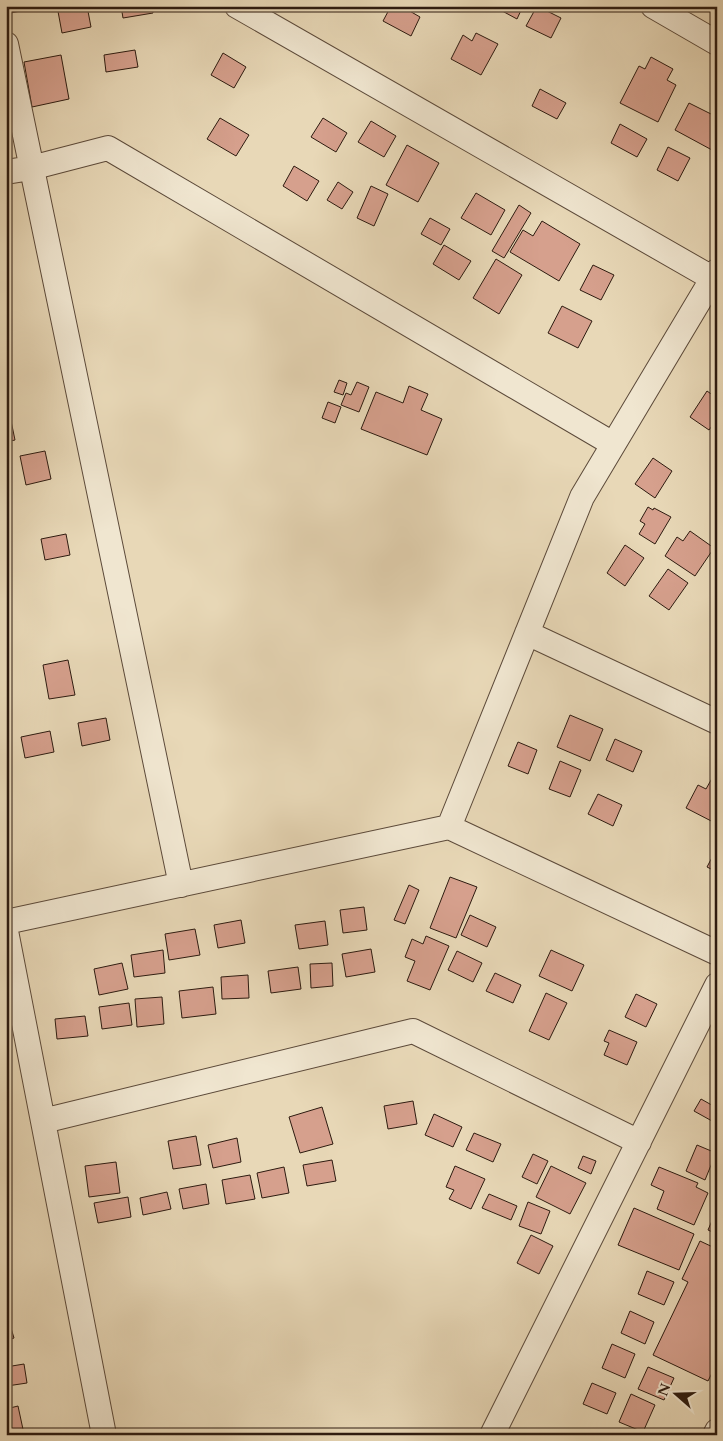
<svg xmlns="http://www.w3.org/2000/svg" width="723" height="1441" font-family="Cardo,serif">
	<style>
		.building { fill: #d6a08d; stroke: #2d1b10 }
		.lines { fill: none; stroke-linecap: round; stroke-linejoin: round }
		.street-casing { stroke: #5c4a3a; stroke-width: 26 }
		.street { stroke: #f0e6d0; stroke-width: 24 }
	</style>
	<rect width="100%" height="100%" fill="#e8d8b7"/>
	<filter id="stains"><feTurbulence type="fractalNoise" baseFrequency=".004" numOctaves="4"/><feColorMatrix values="0 0 0 0 .2 0 0 0 0 .09 0 0 0 0 .02 0 0 0 .5 -.17"/></filter>
	<radialGradient id="worn" r=".72"><stop offset=".6" stop-color="#630" stop-opacity="0"/><stop offset="1" stop-color="#630" stop-opacity=".3"/></radialGradient>
	<path class="building" d="M10,6H44L11,13Z
		M57,6H87L91,27L62,33Z
		M121,6H152L153,13L123,18Z
		M391,6H401L420,17L411,36L383,21Z
		M493,6H523L517,19Z
		M537,6L561,18L551,38L526,26Z
		M476,33L498,44L481,75L451,59L463,35L472,41Z
		M135,50L138,67L106,72L104,55Z
		M223,53L246,67L234,88L211,75Z
		M61,55L69,99L32,107L24,62Z
		M651,57L673,69L667,80L676,85L658,122L620,103L639,66L645,69Z
		M540,89L566,103L557,119L532,106Z
		M689,103L717,117V139L712,150L675,130Z
		M220,118L249,135L236,156L207,139Z
		M323,118L347,133L336,152L311,137Z
		M371,121L396,136L384,157L358,142Z
		M620,124L647,139L637,157L611,143Z
		M407,145L439,163L418,202L386,185Z
		M668,147L690,158L678,181L657,170Z
		M294,166L319,181L307,201L283,186Z
		M338,182L353,192L342,209L327,200Z
		M371,186L388,194L374,226L357,218Z
		M476,193L505,210L491,235L461,218Z
		M519,205L531,213L504,258L492,251Z
		M430,218L450,229L441,245L421,234Z
		M542,221L580,244L559,281L510,252L523,230L533,236Z
		M444,245L471,261L459,280L433,264Z
		M496,259L522,275L499,314L473,298Z
		M593,265L614,275L601,300L580,290Z
		M562,306L592,321L578,348L548,333Z
		M339,380L347,383L343,395L334,392Z
		M357,382L369,387L359,412L341,405L346,393L351,395Z
		M409,386L428,394L421,410L442,419L427,455L361,429L376,392L403,403Z
		M707,391L717,398V419L709,430L690,417Z
		M328,402L341,407L335,423L322,418Z
		M10,416L15,440L6,442V417Z
		M45,451L51,479L26,485L20,456Z
		M653,458L672,471L655,498L635,484Z
		M648,507L653,510L654,508L671,517L655,544L639,534L645,524L640,521Z
		M690,531L714,548L695,576L665,556L677,537L683,541Z
		M66,534L70,555L45,560L41,539Z
		M625,545L644,558L625,586L607,573Z
		M668,569L688,583L669,610L649,596Z
		M68,660L75,695L49,699L43,665Z
		M570,715L603,729L590,761L557,747Z
		M106,718L110,740L82,746L78,723Z
		M50,731L54,752L25,758L21,737Z
		M615,739L642,751L633,772L606,760Z
		M518,742L537,750L528,774L508,766Z
		M560,761L581,770L570,797L549,789Z
		M715,773L717,774V824L686,808L698,785L706,789Z
		M598,794L622,805L613,826L588,814Z
		M717,848V872L707,867Z
		M450,877L477,887L456,938L430,928Z
		M409,885L419,890L405,924L394,920Z
		M364,907L367,930L343,933L340,910Z
		M470,915L496,927L487,947L461,935Z
		M241,920L245,943L218,948L214,925Z
		M325,921L328,945L299,949L295,925Z
		M195,929L200,955L169,960L165,934Z
		M426,936L449,946L430,990L407,981L415,961L405,957L412,939L423,944Z
		M371,949L375,972L346,977L342,954Z
		M163,950L165,973L134,977L131,955Z
		M551,950L584,965L572,991L539,976Z
		M457,951L482,963L473,982L448,970Z
		M122,963L128,989L99,995L94,969Z
		M332,963L333,986L311,988L310,964Z
		M298,967L301,989L271,993L268,971Z
		M495,973L521,985L513,1003L486,991Z
		M248,975L249,998L222,999L221,977Z
		M213,987L216,1014L182,1018L179,991Z
		M546,993L567,1003L549,1040L529,1031Z
		M636,994L657,1004L646,1027L625,1017Z
		M162,997L164,1024L137,1027L135,999Z
		M129,1003L132,1025L102,1029L99,1007Z
		M85,1016L88,1036L57,1039L55,1019Z
		M609,1030L637,1042L627,1065L604,1055L609,1043L604,1041Z
		M701,1099L717,1108V1112L712,1121L694,1111Z
		M413,1101L417,1124L388,1129L384,1106Z
		M322,1107L333,1144L300,1153L289,1117Z
		M434,1114L462,1127L453,1147L425,1135Z
		M474,1133L501,1144L493,1162L466,1150Z
		M196,1136L201,1165L173,1169L168,1141Z
		M237,1138L241,1162L213,1168L208,1145Z
		M697,1145L716,1153L705,1180L686,1171Z
		M533,1154L548,1161L537,1184L522,1177Z
		M583,1156L596,1161L591,1174L578,1168Z
		M332,1160L336,1181L307,1186L303,1165Z
		M116,1162L120,1193L89,1197L85,1166Z
		M455,1166L485,1179L471,1209L449,1199L454,1190L446,1187Z
		M551,1166L586,1183L570,1214L536,1197Z
		M284,1167L289,1193L262,1198L257,1173Z
		M659,1167L698,1183L696,1187L708,1193L694,1225L657,1209L664,1191L651,1185Z
		M250,1175L255,1199L226,1204L222,1180Z
		M206,1184L209,1204L183,1209L179,1189Z
		M167,1192L171,1209L143,1215L140,1198Z
		M489,1194L517,1206L511,1220L482,1208Z
		M128,1197L131,1217L98,1223L94,1203Z
		M528,1202L550,1211L541,1234L519,1226Z
		M634,1208L694,1234L679,1270L618,1245Z
		M717,1209V1234L708,1230Z
		M531,1235L553,1246L539,1274L517,1263Z
		M700,1241L717,1249V1363L708,1381L653,1355L688,1282L682,1279Z
		M647,1271L674,1282L664,1305L638,1294Z
		M630,1311L654,1322L645,1344L621,1333Z
		M7,1315L14,1338L6,1341V1315Z
		M612,1344L635,1354L625,1378L602,1368Z
		M24,1364L27,1383L7,1386L6,1367Z
		M648,1367L674,1378L664,1400L638,1389Z
		M592,1383L616,1393L607,1414L583,1404Z
		M631,1394L655,1405L643,1432L619,1422Z
		M18,1406L24,1434L6,1435V1409Z"/>
	<g class="lines">
		<defs>
			<path id="street" d="M237,6L712,278
				M653,6L717,43
				M6,44L181,885
				M6,172L31,168L108,148L613,444
				M527,633L717,722
				M449,827L582,497L717,271
				M6,922L449,827L717,953
				M6,931L104,1435
				M43,1121L413,1031L639,1142
				M492,1435L717,985
				M715,1435L717,1431"/>
		</defs>
		<use href="#street" class="street-casing"/>
		<use href="#street" class="street"/>
	</g>
	<rect width="723" height="1441" fill="none" stroke="#e8d8b7" stroke-width="25"/>
	<rect x="8" y="8" width="708" height="1426" fill="none" stroke="#2d1b10" stroke-width="2.5"/>
	<rect x="12" y="12" width="698" height="1416" fill="none" stroke="#2d1b10"/>
	<g transform="translate(676 1394) rotate(290)" stroke="#f0e6d0" stroke-width="4" paint-order="stroke">
	<path d="M0-4L9 19L0 12L-9 19Z" fill="#2d1b10"/>
	<text y="-8" font-size="14" font-weight="bold" text-anchor="middle" fill="#2d1b10">N</text>
	</g>
	<rect width="100%" height="100%" filter="url(#stains)"/>
	<rect width="100%" height="100%" fill="url(#worn)"/>
</svg>
